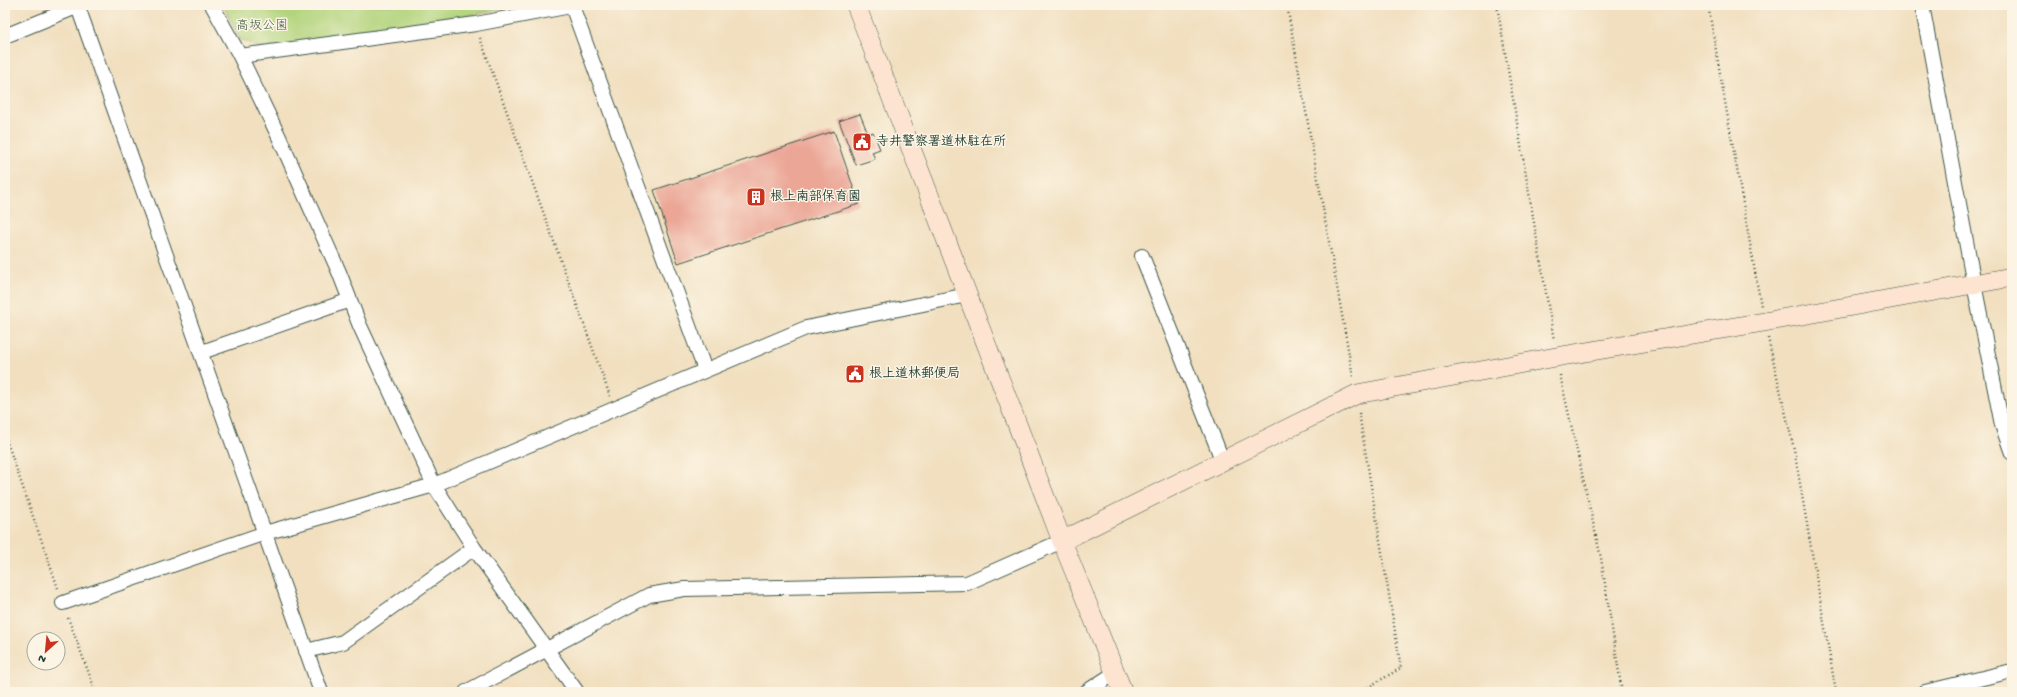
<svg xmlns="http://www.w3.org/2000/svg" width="2017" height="697" font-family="'Gochi Hand','Klee One',sans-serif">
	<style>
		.green { fill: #b2d47d; stroke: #688858 }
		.building { fill: #eba696 }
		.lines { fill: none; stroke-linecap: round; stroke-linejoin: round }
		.street-casing { stroke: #3e5549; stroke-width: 16 }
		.secondary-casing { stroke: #3e5549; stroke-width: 20 }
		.path { stroke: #3e5549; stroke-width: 2.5; stroke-dasharray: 1 3; stroke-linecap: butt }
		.street { stroke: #fff; stroke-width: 14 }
		.secondary { stroke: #fde4d1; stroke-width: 19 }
		.labels { text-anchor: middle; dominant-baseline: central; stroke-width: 3; stroke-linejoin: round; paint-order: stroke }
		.park-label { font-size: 13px; fill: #3c5b43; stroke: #fcf5e5 }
		.poi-label { font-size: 13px; font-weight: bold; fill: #1f3d34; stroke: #fcf5e5; text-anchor: start }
	</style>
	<rect width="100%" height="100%" fill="#fcf5e5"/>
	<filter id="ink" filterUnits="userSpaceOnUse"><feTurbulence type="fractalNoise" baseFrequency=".025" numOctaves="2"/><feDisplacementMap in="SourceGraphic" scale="8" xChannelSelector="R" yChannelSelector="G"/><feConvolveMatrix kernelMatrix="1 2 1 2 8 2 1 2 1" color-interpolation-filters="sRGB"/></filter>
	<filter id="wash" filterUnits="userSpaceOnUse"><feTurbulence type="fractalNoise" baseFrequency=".012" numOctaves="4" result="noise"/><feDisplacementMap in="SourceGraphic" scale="16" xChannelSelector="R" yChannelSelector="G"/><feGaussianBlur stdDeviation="0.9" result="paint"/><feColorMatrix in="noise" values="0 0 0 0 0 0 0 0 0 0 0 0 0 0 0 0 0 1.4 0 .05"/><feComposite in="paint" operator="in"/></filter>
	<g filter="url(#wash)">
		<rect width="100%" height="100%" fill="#f1dfbf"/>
		<path class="green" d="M223,5H529L418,24L330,43L260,48L240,39Z"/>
		<g id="blocks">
			<path class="building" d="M860,114L868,134L873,132L880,149L872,152L875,159L856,165L839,121Z
				M834,131L859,204L678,263L654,190Z"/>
		</g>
	</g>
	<g filter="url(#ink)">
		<use href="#blocks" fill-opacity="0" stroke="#3e5549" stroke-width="1"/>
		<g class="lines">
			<defs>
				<path id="street" d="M212,5L240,56L279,137L339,272L360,326L434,485L474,548L577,692
					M1922,5L1974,284L2002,425L2012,453
					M572,6L705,370
					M78,7L321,692
					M5,36L81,5
					M240,56L476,24L576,5
					M1142,256L1223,462
					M202,352L350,300
					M63,603L265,533L434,485L806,328L967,295
					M306,651L343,642L474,548
					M466,692L649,595L684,589L967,583L1062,541
					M1086,692L1115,673
					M1925,692L2012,671"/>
				<path id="secondary" d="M856,5L1062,541L1123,692
					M1062,541L1357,394L1556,357L1764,322L2012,277"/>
			</defs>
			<use href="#street" class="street-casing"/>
			<use href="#secondary" class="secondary-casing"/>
			<path class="path" d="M1287,5L1353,377
				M1497,5L1554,340
				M1708,5L1761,306
				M480,38L610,396
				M1768,338L1794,449L1836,692
				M1560,375L1601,558L1622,692
				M1359,413L1401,668L1360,692
				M5,436L58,588
				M68,618L96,692"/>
			<use href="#street" class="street"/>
			<use href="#secondary" class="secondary"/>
		</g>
	</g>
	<defs>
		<symbol id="civic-square" viewBox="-11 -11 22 22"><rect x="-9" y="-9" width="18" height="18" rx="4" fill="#c8321e" stroke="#fcf5e5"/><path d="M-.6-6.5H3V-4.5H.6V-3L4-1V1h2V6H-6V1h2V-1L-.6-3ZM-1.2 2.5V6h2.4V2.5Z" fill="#fff"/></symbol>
		<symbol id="building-square" viewBox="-11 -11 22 22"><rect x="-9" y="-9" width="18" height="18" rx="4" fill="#c8321e" stroke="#fcf5e5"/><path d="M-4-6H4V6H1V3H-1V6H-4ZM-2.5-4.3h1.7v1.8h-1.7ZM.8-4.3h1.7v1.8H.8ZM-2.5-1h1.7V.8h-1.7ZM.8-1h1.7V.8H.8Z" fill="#fff"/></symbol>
	</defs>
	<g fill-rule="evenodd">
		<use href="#civic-square" x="851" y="131" width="22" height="22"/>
		<use href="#building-square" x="745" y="186" width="22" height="22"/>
		<use href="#civic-square" x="844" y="363" width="22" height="22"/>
	</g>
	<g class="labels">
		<g class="park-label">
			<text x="262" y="26">高坂公園</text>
		</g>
		<g class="poi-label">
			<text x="876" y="142">寺井警察署道林駐在所</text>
			<text x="770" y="197">根上南部保育園</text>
			<text x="869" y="374">根上道林郵便局</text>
		</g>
	</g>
	<rect width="2017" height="697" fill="none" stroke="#fcf5e5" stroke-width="20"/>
	<g transform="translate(46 651) rotate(207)"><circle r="19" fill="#fcf5e5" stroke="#a4ab9e"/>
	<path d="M0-3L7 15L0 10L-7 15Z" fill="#c8321e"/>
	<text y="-6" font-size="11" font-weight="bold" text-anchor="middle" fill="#1f3d34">N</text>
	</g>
</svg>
